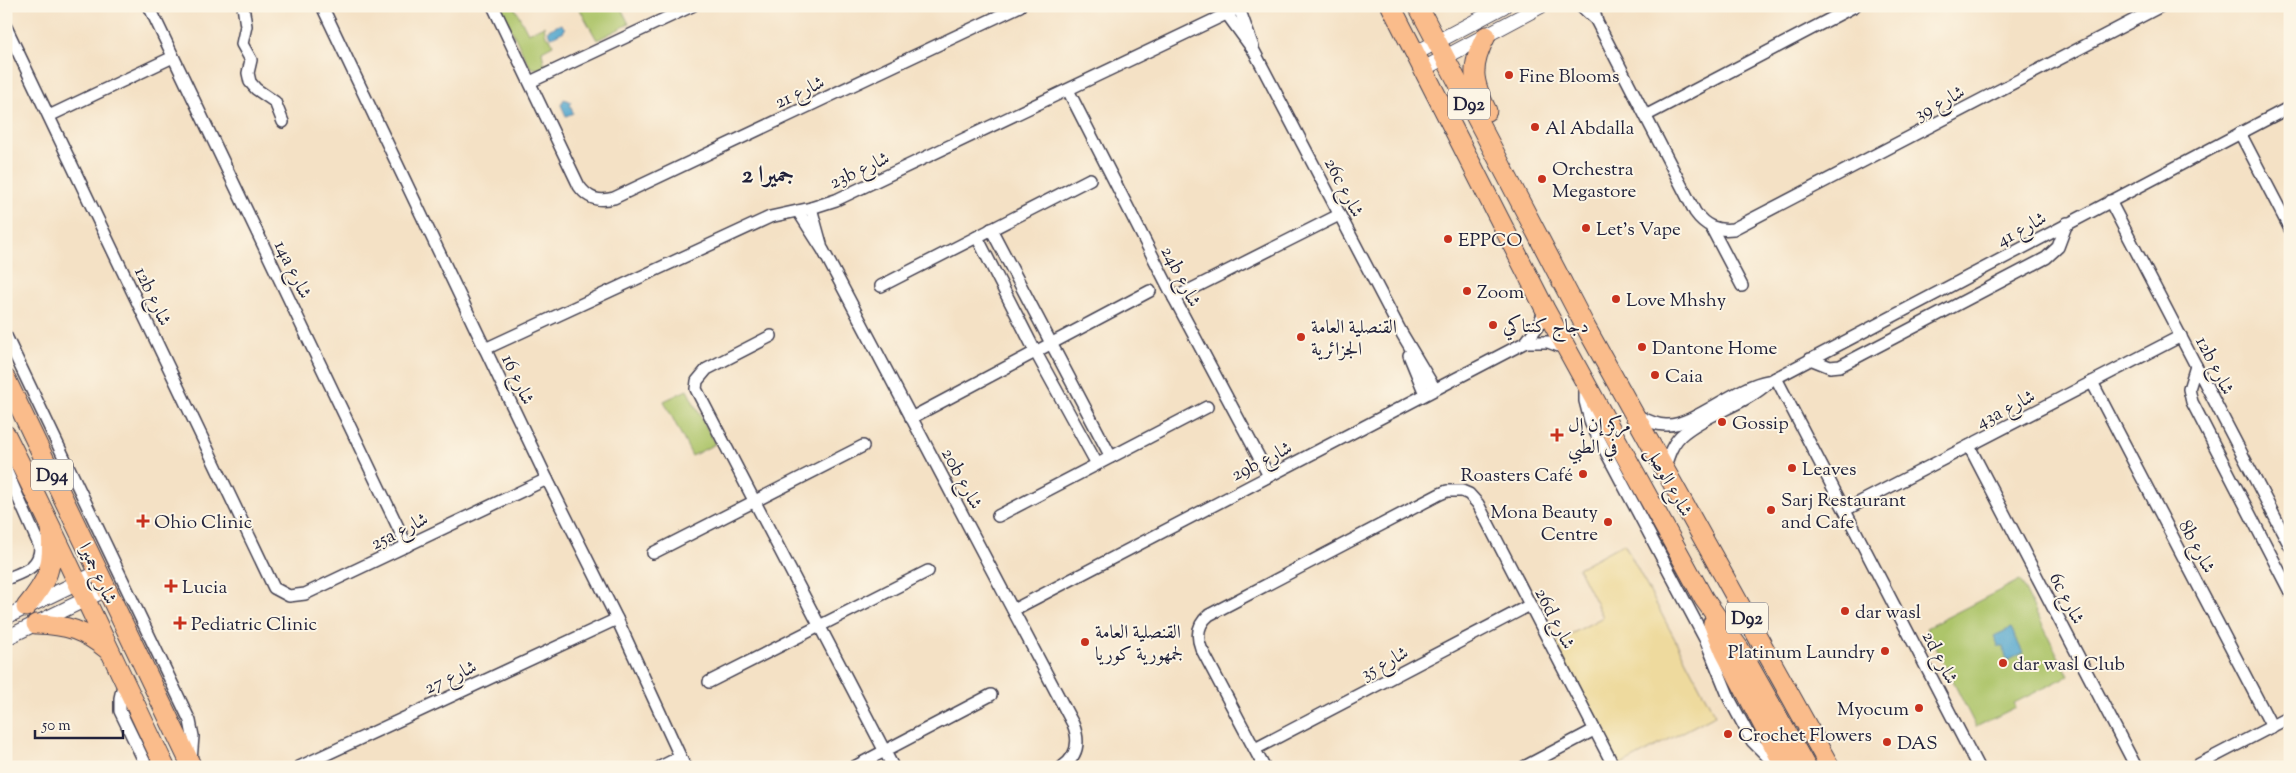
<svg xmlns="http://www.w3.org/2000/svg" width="2296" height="773" font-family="'Sorts Mill Goudy',Amiri,serif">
<rect width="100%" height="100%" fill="#fcf5e5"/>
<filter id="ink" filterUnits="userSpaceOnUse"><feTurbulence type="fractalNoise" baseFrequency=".02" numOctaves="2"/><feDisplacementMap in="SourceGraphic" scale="10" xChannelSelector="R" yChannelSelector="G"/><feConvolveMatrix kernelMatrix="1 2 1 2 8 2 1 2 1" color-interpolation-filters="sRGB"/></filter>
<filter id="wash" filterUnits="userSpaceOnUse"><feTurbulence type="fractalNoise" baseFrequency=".0096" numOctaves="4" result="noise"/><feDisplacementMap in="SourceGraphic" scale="20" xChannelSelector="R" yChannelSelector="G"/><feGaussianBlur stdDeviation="1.12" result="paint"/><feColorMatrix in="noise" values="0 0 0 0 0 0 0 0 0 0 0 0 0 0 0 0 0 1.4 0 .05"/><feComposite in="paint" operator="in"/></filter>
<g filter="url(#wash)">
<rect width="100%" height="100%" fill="#f4e1c5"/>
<g fill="#adc56a" stroke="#687452">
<path d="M499,6h15l14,27 16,-7 2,10 4,2 3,7 -11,6 2,13 19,-8 4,2v4c-13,4 -24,10 -37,5z"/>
<polygon points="578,6 620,6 629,24 597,40"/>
<polygon points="687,390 715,444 692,456 664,401"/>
<polygon points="2020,580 2068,676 2014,703 2016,707 1976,727 1926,628"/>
</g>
<polygon fill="#eeda9e" stroke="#887e6c" points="1624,543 1715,715 1619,766 1554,643 1603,617 1578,568"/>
<g fill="#51a6cd" stroke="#3a6484">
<polygon points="561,24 565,28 564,31 552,37 549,35 548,30"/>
<polygon points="564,99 572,102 570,105 573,113 566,116 561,105"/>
<polygon points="2011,628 2023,653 2007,661 2003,647 1999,647 1994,636"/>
</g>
</g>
<g filter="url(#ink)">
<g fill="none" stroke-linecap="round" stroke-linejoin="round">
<g stroke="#423f50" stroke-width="14">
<g id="minor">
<polyline points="149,6 407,546"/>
<polyline points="243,6 246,26 242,44 251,60 248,73 250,82 256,89 275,102 283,122"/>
<polyline points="322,6 547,479 617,619 685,767"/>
<path d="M493,6l86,180c9,13 20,16 35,12l406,-192"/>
<polyline points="1581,6 1596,20"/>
<path d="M1593,6l4,16 98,190c10,14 21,19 38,17l428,-223"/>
<polyline points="1239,8 1253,47"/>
<polyline points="1227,14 1254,51 1401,332 1435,389"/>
<polyline points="6,27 274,588 289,596 305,594 547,479"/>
<polyline points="530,82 692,6"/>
<polyline points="1068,90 1174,298 1269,476"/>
<polyline points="1647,115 1855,6"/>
<polyline points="49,116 173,57"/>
<polyline points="2240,133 2290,229"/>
<polyline points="2110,201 2290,546"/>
<polyline points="811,208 821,244"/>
<path d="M798,211l25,39 250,474c7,17 5,32 -11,43"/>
<polyline points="1711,227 1742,286"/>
<polyline points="991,229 1111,457"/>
<polyline points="977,237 1035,351 1097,464"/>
<polyline points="881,286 1090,179"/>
<polyline points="1174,298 1339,215"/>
<polyline points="6,336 190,721 193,736 191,761"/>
<polyline points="771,336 707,369 697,381 696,389 893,767"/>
<polyline points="1526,342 1548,342 1567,349"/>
<polyline points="485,349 770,217 811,208 836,200 1243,6"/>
<polyline points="1409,355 1425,394"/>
<polyline points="1810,359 1830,367 1840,366 2046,258 2058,247 2067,223"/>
<polyline points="2196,366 2189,389 2192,402 2290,592"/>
<polyline points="1776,378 1978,767"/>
<polyline points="2092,382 2272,727"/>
<polyline points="1585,386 1585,401 1591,424 1706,641 1730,700 1752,741 1767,756 1782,762"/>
<path d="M1634,414c10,5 21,11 32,11 26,2 70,-39 102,-44"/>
<polyline points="911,418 1150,291"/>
<polyline points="1969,446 2136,767"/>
<path d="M6,470l34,77c0,21 -17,25 -34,32"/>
<path d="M1664,470c4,-13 8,-28 20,-37 25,-21 62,-28 86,-52l520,-274"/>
<polyline points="1845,510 2181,336"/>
<polyline points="998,516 1207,407"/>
<polyline points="653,553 863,446"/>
<polyline points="1013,610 1526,342 1538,326 1545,309"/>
<polyline points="124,681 120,698 120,711 147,767"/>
<polyline points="709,682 928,571"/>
<polyline points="1255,749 1530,605"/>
<polyline points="299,767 617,619"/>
<polyline points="660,767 680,757"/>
<polyline points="854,767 991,695"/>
<path d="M1264,767l-63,-119c-5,-13 -3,-24 8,-33l231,-121 7,-3h15l7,3 9,10 136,263"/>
<polyline points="1524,767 1594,730"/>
<polyline points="2194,767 2290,717"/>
</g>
</g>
<g stroke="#423f50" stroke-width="16">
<g id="tertiary">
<polyline points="1416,53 1504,6"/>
<polyline points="1423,69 1541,6"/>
<polyline points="6,617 99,572"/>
<polyline points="6,638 107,589"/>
</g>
</g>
<g stroke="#423f50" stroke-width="21">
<g id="primary">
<polyline points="1391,6 1545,309 1704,599 1739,648 1806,767"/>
<polyline points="1418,6 1584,324 1830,767"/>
<path d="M1486,36c-16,31 -14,44 1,75"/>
<polyline points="6,379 192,767"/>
<path d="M6,435c55,110 106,221 159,332"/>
<path d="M26,607c22,-27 28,-40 25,-76"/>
<polyline points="1713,623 1725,652 1785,767"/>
<path d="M36,624c32,1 47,6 72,26"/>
</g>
</g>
<use href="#minor" stroke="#fff" stroke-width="11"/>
<use href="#tertiary" stroke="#fff" stroke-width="14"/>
<use href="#primary" stroke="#fabc8b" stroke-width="19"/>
</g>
</g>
<g fill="#c8321e" stroke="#fcf5e5" stroke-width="2">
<circle cx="1509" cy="75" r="5"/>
<circle cx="1535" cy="127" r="5"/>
<circle cx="1542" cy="179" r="5"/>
<circle cx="1586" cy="228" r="5"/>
<circle cx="1448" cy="239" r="5"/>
<circle cx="1467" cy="291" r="5"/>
<circle cx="1616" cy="299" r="5"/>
<circle cx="1493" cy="325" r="5"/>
<circle cx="1301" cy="337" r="5"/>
<circle cx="1642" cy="347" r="5"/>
<circle cx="1655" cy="375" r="5"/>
<circle cx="1722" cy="422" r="5"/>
<path d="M1554.5 427.5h5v5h5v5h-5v5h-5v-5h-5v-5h5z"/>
<circle cx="1792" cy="468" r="5"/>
<circle cx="1583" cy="474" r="5"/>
<circle cx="1771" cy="510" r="5"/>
<path d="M140.5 513.5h5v5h5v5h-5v5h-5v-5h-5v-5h5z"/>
<circle cx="1608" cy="522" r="5"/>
<path d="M168.5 578.5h5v5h5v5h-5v5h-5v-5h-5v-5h5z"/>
<circle cx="1845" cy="611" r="5"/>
<path d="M177.5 615.5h5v5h5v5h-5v5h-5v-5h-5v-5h5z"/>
<circle cx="1085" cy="642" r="5"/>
<circle cx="1885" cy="651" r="5"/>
<circle cx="2003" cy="663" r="5"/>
<circle cx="1919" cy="708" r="5"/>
<circle cx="1728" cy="734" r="5"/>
<circle cx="1887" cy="742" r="5"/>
</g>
<g text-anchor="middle" stroke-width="4" stroke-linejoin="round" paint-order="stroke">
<g fill="#fcf5e5" stroke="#63616e" stroke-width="1">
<rect x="1448" y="88.5" width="42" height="31" rx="4"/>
<rect x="31" y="459.5" width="42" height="31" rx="4"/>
<rect x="1726" y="602.5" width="42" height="31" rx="4"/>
</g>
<g font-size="18" font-weight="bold" fill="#22223b">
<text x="1469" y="110">D92</text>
<text x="52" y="481">D94</text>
<text x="1747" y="624">D92</text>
</g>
<g font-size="19" fill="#22223b" stroke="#fcf5e5" text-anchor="start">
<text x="1519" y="82">Fine Blooms</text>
<text x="1545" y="134">Al Abdalla</text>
<text x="1552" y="175">Orchestra<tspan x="1552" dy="22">Megastore</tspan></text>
<text x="1596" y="235">Let's Vape</text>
<text x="1458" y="246">EPPCO</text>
<text x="1477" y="298">Zoom</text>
<text x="1626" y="306">Love Mhshy</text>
<text x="1503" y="332">دجاج كنتاكي</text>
<text x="1311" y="333">القنصلية العامة<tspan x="1311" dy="22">الجزائرية</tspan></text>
<text x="1652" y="354">Dantone Home</text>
<text x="1665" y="382">Caia</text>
<text x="1732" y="429">Gossip</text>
<text x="1568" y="431">مركز إن إل<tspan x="1568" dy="22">في الطبي</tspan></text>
<text x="1802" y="475">Leaves</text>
<text x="1573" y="481" text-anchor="end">Roasters Café</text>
<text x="1781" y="506">Sarj Restaurant<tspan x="1781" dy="22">and Cafe</tspan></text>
<text x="1598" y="518" text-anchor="end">Mona Beauty<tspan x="1598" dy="22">Centre</tspan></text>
<text x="154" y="528">Ohio Clinic</text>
<text x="182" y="593">Lucia</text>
<text x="1855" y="618">dar wasl</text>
<text x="191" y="630">Pediatric Clinic</text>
<text x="1095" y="638">القنصلية العامة<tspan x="1095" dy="22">لجمهورية كوريا</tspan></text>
<text x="1875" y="658" text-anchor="end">Platinum Laundry</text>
<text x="2013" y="670">dar wasl Club</text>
<text x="1909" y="715" text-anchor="end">Myocum</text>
<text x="1738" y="741">Crochet Flowers</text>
<text x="1897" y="749">DAS</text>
</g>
<g font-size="19" fill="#22223b" stroke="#fcf5e5">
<text transform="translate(799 91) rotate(-25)" y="7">شارع 21</text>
<text transform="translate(1939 102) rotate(-28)" y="7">شارع 39</text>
<text transform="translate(859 169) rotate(-25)" y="7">23b شارع</text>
<text transform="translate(1345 187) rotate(63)" y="7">26c شارع</text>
<text transform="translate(2021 228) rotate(-28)" y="7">شارع 41</text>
<text transform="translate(294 269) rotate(64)" y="7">14a شارع</text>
<text transform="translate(1182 276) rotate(63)" y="7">24b شارع</text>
<text transform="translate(154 296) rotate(65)" y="7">12b شارع</text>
<text transform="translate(2216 365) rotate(63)" y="7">12b شارع</text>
<text transform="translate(519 379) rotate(65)" y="7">شارع 16</text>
<text transform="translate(2005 408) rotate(-27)" y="7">43a شارع</text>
<text transform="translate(1261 460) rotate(-27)" y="7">29b شارع</text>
<text transform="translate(963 478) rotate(62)" y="7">20b شارع</text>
<text transform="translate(1670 481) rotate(61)" y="7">شارع الوصل</text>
<text transform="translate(399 530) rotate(-26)" y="7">25a شارع</text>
<text transform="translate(2198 546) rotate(62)" y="7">8b شارع</text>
<text transform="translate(99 573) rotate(65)" y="7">شارع جميرا</text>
<text transform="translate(2068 598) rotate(63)" y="7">6c شارع</text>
<text transform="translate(1556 618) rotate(63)" y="7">26d شارع</text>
<text transform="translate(1941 657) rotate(63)" y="7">2d شارع</text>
<text transform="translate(1384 662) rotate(-28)" y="7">شارع 35</text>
<text transform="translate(450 676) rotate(-25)" y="7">شارع 27</text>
</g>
<g font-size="24" font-weight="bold" fill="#22223b" stroke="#fcf5e5">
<text x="768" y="182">جميرا 2</text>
</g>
</g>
<rect width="2296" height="773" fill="none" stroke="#fcf5e5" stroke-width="25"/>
<path d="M35 730v8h88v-8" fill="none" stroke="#22223b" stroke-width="2.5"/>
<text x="42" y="730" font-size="15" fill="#22223b" stroke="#fcf5e5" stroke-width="4" paint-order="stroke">50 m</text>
</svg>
